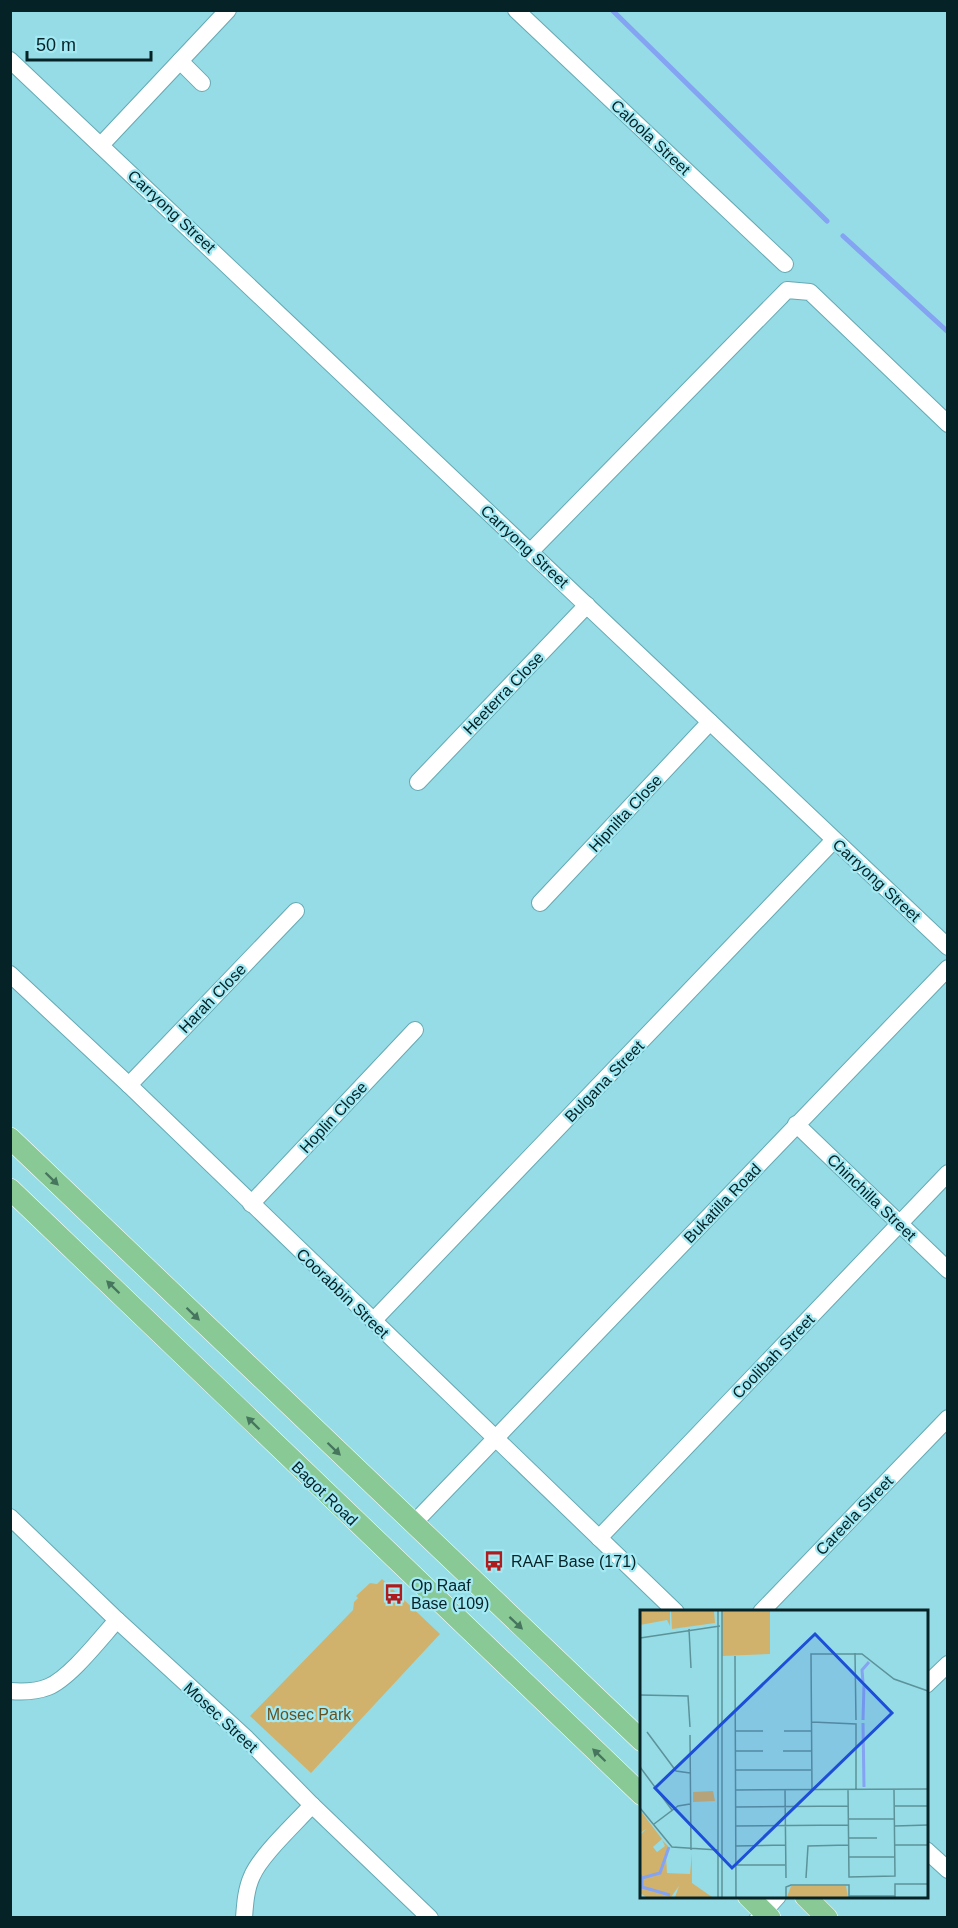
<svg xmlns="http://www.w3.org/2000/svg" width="958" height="1928" font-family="Arial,sans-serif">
<rect width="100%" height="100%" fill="#96dce6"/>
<polygon fill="#d1b26c" points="382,1579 440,1634 311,1773 250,1716 353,1610 354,1602 358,1598 356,1596 370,1583 377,1584"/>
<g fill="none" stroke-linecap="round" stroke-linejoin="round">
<g stroke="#84a3f2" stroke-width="5">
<polyline points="612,10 827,221"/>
<polyline points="843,236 948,332"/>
</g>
<g stroke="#65a9b3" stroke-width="18">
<g id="minor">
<polyline points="516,10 785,264"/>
<polyline points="10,60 948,947"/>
<polyline points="180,61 202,83"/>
<polyline points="101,145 228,10"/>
<polyline points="531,551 787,290 810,292 948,424"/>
<polyline points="418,782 587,605"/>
<polyline points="540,903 710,722"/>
<polyline points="10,974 129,1085 676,1612"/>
<polyline points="129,1085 296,911"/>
<polyline points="796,1124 948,1270"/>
<polyline points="251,1204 415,1030"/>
<polyline points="373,1321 834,840"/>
<polyline points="10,1517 117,1620 247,1739 312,1805 430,1918"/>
<polyline points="413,1524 948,968"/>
<polyline points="599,1538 948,1173"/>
<polyline points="761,1612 948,1418"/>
<polyline points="926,1685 948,1664"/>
<path d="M10,1691c12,1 28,0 38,-4 22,-9 52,-48 69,-67"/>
<polyline points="926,1850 948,1870"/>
<path d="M244,1918c1,-14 2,-29 8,-42 9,-21 43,-52 60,-71"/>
<polyline points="758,1918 778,1896"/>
</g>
</g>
<g stroke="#fff" stroke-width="22">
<g id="major">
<polyline points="10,1138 642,1741"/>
<polyline points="10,1189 642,1795"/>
<polyline points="748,1896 770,1918"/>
<polyline points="805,1896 827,1918"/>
</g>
</g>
<use href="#minor" stroke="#fff" stroke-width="16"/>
<use href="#major" stroke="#89c995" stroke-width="21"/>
</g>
<defs><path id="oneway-solid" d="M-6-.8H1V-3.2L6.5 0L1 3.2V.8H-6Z" transform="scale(1.5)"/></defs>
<g fill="#47765e">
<use href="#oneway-solid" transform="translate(52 1179) rotate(44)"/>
<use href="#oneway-solid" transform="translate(113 1287) rotate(-136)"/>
<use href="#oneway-solid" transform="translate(193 1314) rotate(44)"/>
<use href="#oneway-solid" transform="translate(253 1423) rotate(-136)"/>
<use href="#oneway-solid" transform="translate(334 1449) rotate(44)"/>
<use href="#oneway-solid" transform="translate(516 1623) rotate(43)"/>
<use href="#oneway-solid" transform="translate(599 1755) rotate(-136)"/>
</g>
<defs>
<g id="bus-bare" transform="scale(1.62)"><path d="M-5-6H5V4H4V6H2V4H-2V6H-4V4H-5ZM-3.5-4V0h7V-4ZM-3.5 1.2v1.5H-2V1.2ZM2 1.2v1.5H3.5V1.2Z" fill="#ae1c1e" stroke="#a3e9f3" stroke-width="2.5" paint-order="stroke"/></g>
</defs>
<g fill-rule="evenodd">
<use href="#bus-bare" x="494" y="1561"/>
<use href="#bus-bare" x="394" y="1594"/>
</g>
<g text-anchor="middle" stroke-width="4.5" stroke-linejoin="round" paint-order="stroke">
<g font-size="16" fill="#052226" stroke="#a3e9f3">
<text transform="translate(651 137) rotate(43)" y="6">Caloola Street</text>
<text transform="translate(172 211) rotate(43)" y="6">Carryong Street</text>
<text transform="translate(525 546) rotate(43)" y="6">Carryong Street</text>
<text transform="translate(503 693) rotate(-46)" y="6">Heeterra Close</text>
<text transform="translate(625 813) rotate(-47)" y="6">Hipnilta Close</text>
<text transform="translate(877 880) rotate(43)" y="6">Carryong Street</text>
<text transform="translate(212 998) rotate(-46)" y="6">Harah Close</text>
<text transform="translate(604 1081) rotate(-46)" y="6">Bulgana Street</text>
<text transform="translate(333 1117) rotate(-47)" y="6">Hoplin Close</text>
<text transform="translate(872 1197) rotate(44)" y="6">Chinchilla Street</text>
<text transform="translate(722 1203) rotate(-46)" y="6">Bukatilla Road</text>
<text transform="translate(343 1293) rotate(44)" y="6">Coorabbin Street</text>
<text transform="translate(773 1356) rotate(-46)" y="6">Coolibah Street</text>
<text transform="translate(325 1493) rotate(44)" y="6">Bagot Road</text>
<text transform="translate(854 1515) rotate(-46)" y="6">Careela Street</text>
<text transform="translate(221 1717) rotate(43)" y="6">Mosec Street</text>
</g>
<g font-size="16" fill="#052226" stroke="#a3e9f3" text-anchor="start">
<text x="511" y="1567">RAAF Base (171)</text>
<text x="411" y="1591">Op Raaf<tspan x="411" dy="18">Base (109)</tspan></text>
</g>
<g font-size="16" fill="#665221" stroke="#a3e9f3">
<text x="309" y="1720">Mosec Park</text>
</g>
</g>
<g transform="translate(640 1610)">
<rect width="288" height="288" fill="#96dce6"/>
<path d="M0,1h30v15l-3,-6 -27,5zM31,1h43l1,12 -43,6zM82,1h48v43l-48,2zM73,181l2,10 -22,1v-10zM0,200l22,29 -9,8 4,5 8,-6 -3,-6 6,6 -8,26 6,-16 1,17 23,1 2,-21v30l20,14h-37l4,-11 -8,11h-25l-6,-4v-58l6,-6 -6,4zM151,276h55l2,11h-61z" fill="#d1b26c"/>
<path fill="none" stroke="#84a3f2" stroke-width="3" d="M223,72l-1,-12 7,-8M223,110l1,-36M223,113l1,64M0,265l2,3 18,-5 9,-26M2,268v9l28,8"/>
<path fill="none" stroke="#5c9299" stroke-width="1.5" d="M78,1v286M82,1v286M49,19l2,39M0,28l80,-12M215,43l1,67M95,46l1,241M0,85l48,1 2,31M172,112l44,2v66M95,121h28M144,121h28M7,122l29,39 14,2M50,125l1,115M95,141h28M143,141h28M0,157l32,43M95,160h76M95,180l193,-1M145,180l1,88M172,180l-1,-136h51l32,25 34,12M208,180l1,87 46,-1 -1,-86M255,196h33M96,197l112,-1M0,198l32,39 46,3M208,209h46M14,214l24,-18 12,-2M96,216l112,-1M255,216l33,-1M208,228h29M254,235h34M96,236l49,-1M209,247h46M96,255h49M166,268l2,-32 40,-1M209,286h46M146,287v-10l5,-2h58v12M255,287v-13h33"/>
<path fill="#1d4ed8" fill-opacity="0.15" stroke="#1d4ed8" stroke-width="3" d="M175,24l77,79 -160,155 -77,-80z"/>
<rect width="288" height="288" fill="none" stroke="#052226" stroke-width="3"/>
</g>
<rect width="958" height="1928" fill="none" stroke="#052226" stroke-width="24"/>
<path d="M27 51v9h124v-9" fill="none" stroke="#052226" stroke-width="3"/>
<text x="36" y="51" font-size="18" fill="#052226" stroke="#a3e9f3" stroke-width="4.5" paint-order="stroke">50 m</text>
</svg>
